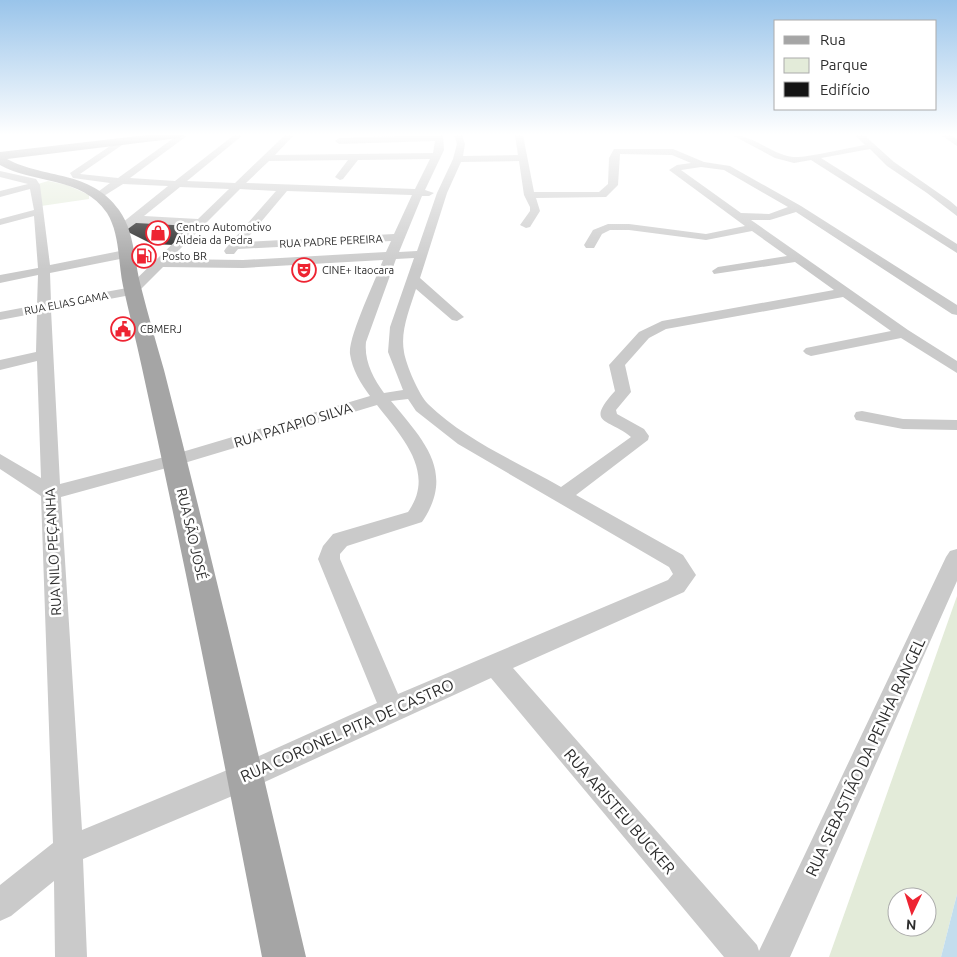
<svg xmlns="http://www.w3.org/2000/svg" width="957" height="957" font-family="Ubuntu,sans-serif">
<rect width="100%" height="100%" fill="#fff"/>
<g fill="#e3ebd9" fill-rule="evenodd">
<polygon points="48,181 67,185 89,195 89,199 41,206 38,184"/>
<path d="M957,596v298l-16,63h-112zM897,897h30v30h-30z"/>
</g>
<polygon fill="#c3dded" points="957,894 957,957 941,957"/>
<polygon fill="#141414" points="135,222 195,225 174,245 152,244 128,232 127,228"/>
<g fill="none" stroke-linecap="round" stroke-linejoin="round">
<g fill="#cacaca" fill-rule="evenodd">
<path d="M178,135h10l-58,43 45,3 59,-46h9l-56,46 48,2 50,-48h9l-19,20 158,-2 2,-12 -96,3 -4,-3 4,-3 104,-3 1,15 -19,40 9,3 -5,3h-7l-23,56 18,-1 20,-58 16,-34 4,-15 -3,-9h8l3,9 -2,12 55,-1 -3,-20h8l11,57h65l9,-8 1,-26 5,-9h59l31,13 26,4 71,40 156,99v10l-5,-1 -156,-102 -26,8h-19l157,110 49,31v12l-56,-35 -90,18 -5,-2 -3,-3 3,-3 85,-17 -48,-34 -177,32 -17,9 -24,27 6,27 -15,18 1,4 27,15 5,7 -1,4 -72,55 107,60 13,20 -12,17 -171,76 244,277 2,6 187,-394 4,-6 7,-2v32l-167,376h-66l-233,-279 -235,108 -173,73 4,98h-32l-1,-76 -43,35 -11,5v-36l53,-42 -12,-347 -41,-27v-15l41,24 -4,-117 -37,9v-10l36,-8 1,-39 -37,7v-8l37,-7 1,-30 -38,8v-8l38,-7 -4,-52 -34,9v-6l34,-9 -4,-21 -30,8v-6l28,-7 -28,-7v-6l36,8 4,6 10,80 75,-15 6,4 -6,4 -75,15 1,29 76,-14 64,-62 -55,-3 -11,8h-8v-4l51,-41 -45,-2 -24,15 -4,-1v-4l15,-11 -37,-5 -3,-5 52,-35 4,3 -1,2 -45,31 38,4zM620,154l52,1 19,8 -14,2 -8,5 76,56 -39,8 -77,-10h-21l-15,6 -9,15 2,3h8l8,-14 8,-4h19l77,10 46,-9 35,25 -69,11 -6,4 2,3 81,-12 39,28 -172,31 -23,11 -30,33 6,26c-31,34 -6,27 16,46l-70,50c-44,-25 -96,-47 -133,-83 -9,-9 -22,-39 -24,-52 -4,-21 6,-44 12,-63l36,31 5,1 7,-4 -44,-39 27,-85 14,-31 58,-1 5,34 6,12v4l-10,14 6,3 4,-1 10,-16 -4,-13 70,-1 12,-12zM430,159l-15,30 -169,-6 23,-22 79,-1 -13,17 5,3 3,-1 15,-19zM701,167l23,3 64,37 -19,7 -28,-1 -60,-43zM180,187l49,2 -31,30 -54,-3zM240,189l36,2 -50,57 -2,3 2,3h8l4,-5 153,-8 -5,11 -143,8 -73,-1zM287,191l125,4 -18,39 -150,8zM414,258l-24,69 -2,25 15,38 -19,3c-11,-15 -20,-32 -18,-51l30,-83zM383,260c-7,19 -35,77 -33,94 2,15 11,30 20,42l-198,59 -112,29 -9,-174 85,-16 27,-27 80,1zM408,399l8,12 42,33 211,123 4,7 -5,6 -270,114 -58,-135v-5l7,-8 75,-24c34,-50 1,-82 -31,-121zM377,405c23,30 60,67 31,107l-75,22 -10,12 -5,13 59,144 -140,63 -155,64 -21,-333 120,-33z"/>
<path d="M732,135c22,0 38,19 61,22 14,1 55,-9 72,-12l-10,-10h9l30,27 56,39 7,6v9l-30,-23 -40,-27 -17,-17 -49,9 136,86v9l-146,-93 -17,3 -19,-5z"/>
<polygon points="941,135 951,135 957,139 957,146"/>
<polygon points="862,411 903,419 957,420 957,430 903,429 856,420 854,416 856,412"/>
</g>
<path fill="#a5a5a5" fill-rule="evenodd" d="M147,135h38l-6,3 -172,21c37,20 84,11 112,51 16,22 15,52 22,77 7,28 15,55 23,83 50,195 96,391 142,587h-44c-38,-197 -77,-393 -120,-589 -6,-28 -13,-55 -19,-82 -5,-24 -3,-52 -16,-73 -25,-37 -74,-29 -107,-48v-13z"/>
</g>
<linearGradient id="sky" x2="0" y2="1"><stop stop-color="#99c4ea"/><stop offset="0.5" stop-color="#fff"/><stop offset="1" stop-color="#fff" stop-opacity="0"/></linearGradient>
<rect width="957" height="269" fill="url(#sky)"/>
<defs>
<g id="shop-ring" transform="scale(1.25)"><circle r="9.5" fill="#fff" stroke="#ee2432" stroke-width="1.5"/><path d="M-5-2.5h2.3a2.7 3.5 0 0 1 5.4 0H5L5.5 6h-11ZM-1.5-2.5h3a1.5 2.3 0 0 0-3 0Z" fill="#ee2432"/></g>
<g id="fuel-ring" transform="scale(1.25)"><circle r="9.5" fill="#fff" stroke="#ee2432" stroke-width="1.5"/><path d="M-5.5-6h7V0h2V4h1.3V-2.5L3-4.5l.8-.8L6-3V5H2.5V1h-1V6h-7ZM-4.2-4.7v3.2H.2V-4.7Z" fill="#ee2432"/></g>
<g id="theatre-ring" transform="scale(1.25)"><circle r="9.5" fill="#fff" stroke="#ee2432" stroke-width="1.5"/><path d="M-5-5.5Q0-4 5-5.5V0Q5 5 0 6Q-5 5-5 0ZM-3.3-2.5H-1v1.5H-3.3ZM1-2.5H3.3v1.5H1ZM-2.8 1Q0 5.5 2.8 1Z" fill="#ee2432"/></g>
<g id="civic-ring" transform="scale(1.25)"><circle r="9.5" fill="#fff" stroke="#ee2432" stroke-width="1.5"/><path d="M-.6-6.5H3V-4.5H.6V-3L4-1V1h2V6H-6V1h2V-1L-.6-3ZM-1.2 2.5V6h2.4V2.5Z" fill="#ee2432"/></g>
</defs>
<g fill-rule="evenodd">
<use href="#shop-ring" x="158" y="233"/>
<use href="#fuel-ring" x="144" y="256"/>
<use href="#theatre-ring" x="304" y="270"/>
<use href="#civic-ring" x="123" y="329"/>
</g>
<g text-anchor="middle" stroke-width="5" stroke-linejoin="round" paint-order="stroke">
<g font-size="11" fill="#2d2d2d" stroke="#fff" text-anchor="start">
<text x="176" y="231">Centro Automotivo<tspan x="176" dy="13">Aldeia da Pedra</tspan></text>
<text x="162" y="260">Posto BR</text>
<text x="322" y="274">CINE+ Itaocara</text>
<text x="140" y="333">CBMERJ</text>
</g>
<g font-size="11" fill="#2d2d2d" stroke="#fff">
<text transform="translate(331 241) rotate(-3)" y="4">RUA PADRE PEREIRA</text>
<text transform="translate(66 303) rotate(-11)" y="4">RUA ELIAS GAMA</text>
</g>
<g font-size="14" fill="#2d2d2d" stroke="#fff">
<text transform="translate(293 425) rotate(-17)" y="5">RUA PATAPIO SILVA</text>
<text transform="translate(192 534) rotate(77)" y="5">RUA SÃO JOSÉ</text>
<text transform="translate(53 552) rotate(-93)" y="5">RUA NILO PEÇANHA</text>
</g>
<g font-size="16" fill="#2d2d2d" stroke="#fff">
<text transform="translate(347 730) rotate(-24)" y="6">RUA CORONEL PITA DE CASTRO</text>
<text transform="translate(865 757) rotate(-65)" y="6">RUA SEBASTIÃO DA PENHA RANGEL</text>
<text transform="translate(620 811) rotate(49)" y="6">RUA ARISTEU BUCKER</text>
</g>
</g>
<rect x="774" y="20" width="162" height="90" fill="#ffffff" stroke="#ababab"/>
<rect x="784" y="36" width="25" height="8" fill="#a5a5a5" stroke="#ababab"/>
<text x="820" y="45" font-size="15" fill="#2d2d2d">Rua</text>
<rect x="784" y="58" width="25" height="15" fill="#e3ebd9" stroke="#ababab"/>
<text x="820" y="70" font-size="15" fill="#2d2d2d">Parque</text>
<rect x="784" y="82" width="25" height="15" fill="#141414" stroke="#ababab"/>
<text x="820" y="95" font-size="15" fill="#2d2d2d">Edifício</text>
<g transform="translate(912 912) rotate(184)"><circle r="24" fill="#ffffff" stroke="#ababab"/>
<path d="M0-4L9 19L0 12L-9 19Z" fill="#ee2432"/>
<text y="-8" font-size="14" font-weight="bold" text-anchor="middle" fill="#2d2d2d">N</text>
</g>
</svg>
